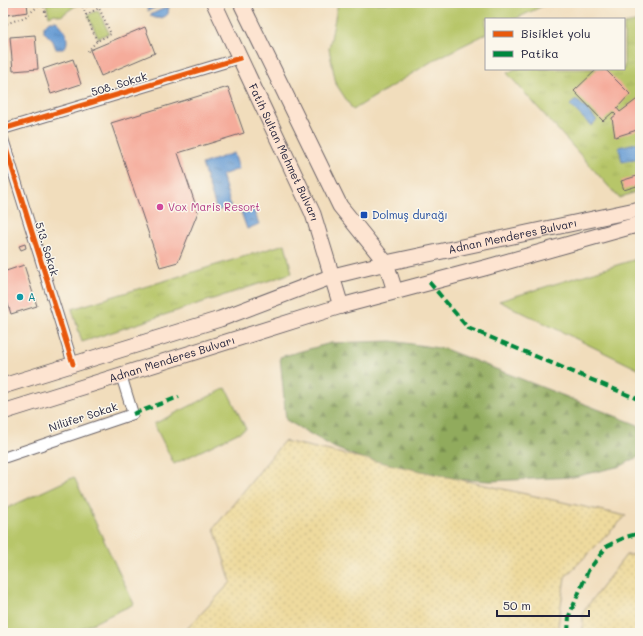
<svg xmlns="http://www.w3.org/2000/svg" width="643" height="636" font-family="Mali,sans-serif">
<defs>
<pattern id="forest-firs" width="22" height="20" patternUnits="userSpaceOnUse"><rect width="22" height="20" fill="#91ab5d"/><path d="M5 1l3.5 6h-7zM16 11l3.5 6h-7z" fill="#768b4e"/></pattern>
<pattern id="sand-dots" width="8" height="8" patternUnits="userSpaceOnUse"><rect width="8" height="8" fill="#eeda9e"/><path d="M2 2h.1M6 6h.1" fill="none" stroke="#ccbb89" stroke-width="1.8" stroke-linecap="round"/></pattern>
<pattern id="park-tufts" width="24" height="20" patternUnits="userSpaceOnUse"><rect width="24" height="20" fill="#b7c669"/><path d="M3 7l-1-3M5 7V3M7 7l1-3M15 17l-1-3M17 17v-4M19 17l1-3" fill="none" stroke="#9daa5c"/></pattern>
<pattern id="water-ripples" width="26" height="14" patternUnits="userSpaceOnUse"><rect width="26" height="14" fill="#689cd4"/><path d="M2 4q2-2 4 0t4 0M15 11q2-2 4 0t4 0" fill="none" stroke="#557fad"/></pattern>
</defs>
<rect width="100%" height="100%" fill="#fbf7ec"/>
<filter id="ink" filterUnits="userSpaceOnUse"><feTurbulence type="fractalNoise" baseFrequency=".025" numOctaves="2"/><feDisplacementMap in="SourceGraphic" scale="8" xChannelSelector="R" yChannelSelector="G"/><feConvolveMatrix kernelMatrix="1 2 1 2 8 2 1 2 1" color-interpolation-filters="sRGB"/></filter>
<filter id="wash" filterUnits="userSpaceOnUse"><feTurbulence type="fractalNoise" baseFrequency=".012" numOctaves="4" result="noise"/><feDisplacementMap in="SourceGraphic" scale="16" xChannelSelector="R" yChannelSelector="G"/><feGaussianBlur stdDeviation="0.9" result="paint"/><feColorMatrix in="noise" values="0 0 0 0 0 0 0 0 0 0 0 0 0 0 0 0 0 1.4 0 .05"/><feComposite in="paint" operator="in"/></filter>
<g filter="url(#wash)">
<rect width="100%" height="100%" fill="#f1ddbc"/>
<g fill="#b7c669" stroke="#6c7452">
<polygon points="46,3 77,3 78,4 61,16 55,14 49,16"/>
<polygon points="338,3 549,3 515,19 486,19 486,34 434,60 353,110 336,84 329,49"/>
<polygon points="98,10 109,33 98,38 88,15"/>
<polygon points="640,258 640,370 499,301"/>
<polygon points="226,388 246,429 174,464 154,424"/>
<polygon points="74,477 134,604 72,633 3,633 3,510"/>
</g>
<polygon fill="url(#forest-firs)" stroke="#5a664c" points="392,341 445,349 638,425 640,431 640,456 621,466 573,477 490,481 411,477 335,448 286,420 280,357 331,343"/>
<g fill="url(#sand-dots)" stroke="#887e6c">
<polygon points="284,441 626,516 565,577 557,633 183,633 231,582 214,528"/>
<polygon points="626,555 640,555 640,633 583,633 583,612"/>
</g>
<g fill="url(#park-tufts)" stroke="#6c7452">
<polygon points="640,21 640,190 619,198 507,73 515,69 624,69 624,24"/>
<polygon points="285,244 292,273 82,342 72,309"/>
</g>
<g fill="url(#water-ripples)" stroke="#455f88">
<polygon points="145,3 166,3 148,11"/>
<path d="M169,6l-1,8c-5,5 -12,6 -18,1z"/>
<path d="M49,21h7c8,5 16,22 7,28h-7l-3,-8 -9,-9v-6z"/>
<polygon points="576,99 597,120 591,126 570,105"/>
<polygon points="640,142 640,158 622,162 619,147"/>
<polygon points="234,153 239,169 222,175 231,206 217,211 202,164"/>
<polygon points="253,208 259,224 247,229 241,212"/>
</g>
<g id="blocks">
<g fill="#f5ac9b">
<polygon points="5,3 27,3 28,12 7,15"/>
<polygon points="84,3 96,3 86,7"/>
<polygon points="145,27 155,53 101,76 90,50"/>
<polygon points="35,35 38,69 13,71 10,37"/>
<polygon points="73,59 81,84 51,94 43,69"/>
<polygon points="597,69 605,69 630,94 617,108 620,112 640,97 640,129 615,137 612,118 616,115 613,112 603,121 574,91"/>
<polygon points="228,87 244,133 178,153 198,212 178,262 160,267 111,123"/>
<polygon points="640,175 640,185 624,190 621,181"/>
<polygon points="25,244 26,248 21,250 19,246"/>
<polygon points="24,265 37,306 11,314 3,288 3,272"/>
</g>
</g>
</g>
<g filter="url(#ink)">
<use href="#blocks" fill-opacity="0" stroke="#6a6368" stroke-width="1"/>
<g fill="none" stroke-linecap="round" stroke-linejoin="round">
<g stroke="#6a6368" stroke-width="12">
<g id="minor">
<polyline points="3,129 240,58"/>
<polyline points="3,139 73,364"/>
<polyline points="3,458 133,414 121,375"/>
</g>
</g>
<g stroke="#6a6368" stroke-width="17">
<g id="secondary">
<path id="s1" d="M214,3l99,211 28,92"/>
<polyline points="241,3 340,206 386,263 395,291"/>
<path id="s2" d="M3,386l217,-67 113,-43 53,-13 254,-54"/>
<path id="s3" d="M3,412l338,-106 147,-39 152,-43"/>
</g>
</g>
<g stroke="#6a6368" stroke-width="2" stroke-dasharray="1 3" stroke-linecap="butt">
<polyline points="43,3 46,16"/>
<polyline points="81,3 97,41"/>
<polyline points="86,15 99,8 111,34 97,41 87,52"/>
<polyline points="3,25 25,17 42,3"/>
</g>
<use href="#minor" stroke="#fff" stroke-width="10"/>
<use href="#secondary" stroke="#fde4d1" stroke-width="15"/>
<g stroke="#00873e" stroke-width="4" stroke-dasharray="8 4" stroke-linecap="butt">
<polyline points="429,282 468,328 640,400"/>
<polyline points="133,414 179,397"/>
<polyline points="568,633 569,616 588,571 607,546 626,537 640,533"/>
</g>
<g stroke="#fbf7ec" stroke-width="8">
<g id="cycleway">
<polyline points="3,129 240,58"/>
<polyline points="3,139 73,364"/>
</g>
</g>
<use href="#cycleway" stroke="#e8590c" stroke-width="5"/>
</g>
</g>
<circle fill="#d1479c" stroke="#fbf7ec" stroke-width="1.5" cx="160" cy="207" r="4"/>
<rect fill="#1a4fb4" stroke="#fbf7ec" stroke-width="1.5" x="360" y="211" width="8" height="8" rx="2"/>
<circle fill="#0f9aa8" stroke="#fbf7ec" stroke-width="1.5" cx="20" cy="297" r="4"/>
<g text-anchor="middle" stroke-width="3" stroke-linejoin="round" paint-order="stroke">
<g font-size="11" fill="#22223b" stroke="#fbf7ec">
<text transform="translate(119 84) rotate(-17)" y="4">508. Sokak</text>
<text dy="4" stroke="none"><textPath href="#s1" startOffset="165">Fatih Sultan Mehmet Bulvarı</textPath></text>
<text dy="4" stroke="none"><textPath href="#s2" startOffset="532">Adnan Menderes Bulvarı</textPath></text>
<text transform="translate(47 249) rotate(73)" y="4">513. Sokak</text>
<text dy="4" stroke="none"><textPath href="#s3" startOffset="177">Adnan Menderes Bulvarı</textPath></text>
<text transform="translate(83 417) rotate(-18)" y="4">Nilüfer Sokak</text>
</g>
<g font-size="11" fill="#b23c85" stroke="#fbf7ec" text-anchor="start">
<text x="168" y="211">Vox Maris Resort</text>
</g>
<g font-size="11" fill="#164399" stroke="#fbf7ec" text-anchor="start">
<text x="372" y="219">Dolmuş durağı</text>
</g>
<g font-size="11" fill="#0d838f" stroke="#fbf7ec" text-anchor="start">
<text x="28" y="301">A</text>
</g>
</g>
<rect width="643" height="636" fill="none" stroke="#fbf7ec" stroke-width="16"/>
<rect x="485" y="18" width="140" height="52" fill="#fbf7ec" stroke="#a4a2a5"/>
<rect x="493" y="31" width="20" height="6" fill="#e8590c" stroke="#a4a2a5"/>
<text x="521" y="38" font-size="12" fill="#22223b">Bisiklet yolu</text>
<rect x="493" y="51" width="20" height="6" fill="#00873e" stroke="#a4a2a5"/>
<text x="521" y="58" font-size="12" fill="#22223b">Patika</text>
<path d="M497 610v6h92v-6" fill="none" stroke="#22223b" stroke-width="2"/>
<text x="503" y="610" font-size="12" fill="#22223b" stroke="#fbf7ec" stroke-width="3" paint-order="stroke">50 m</text>
</svg>
